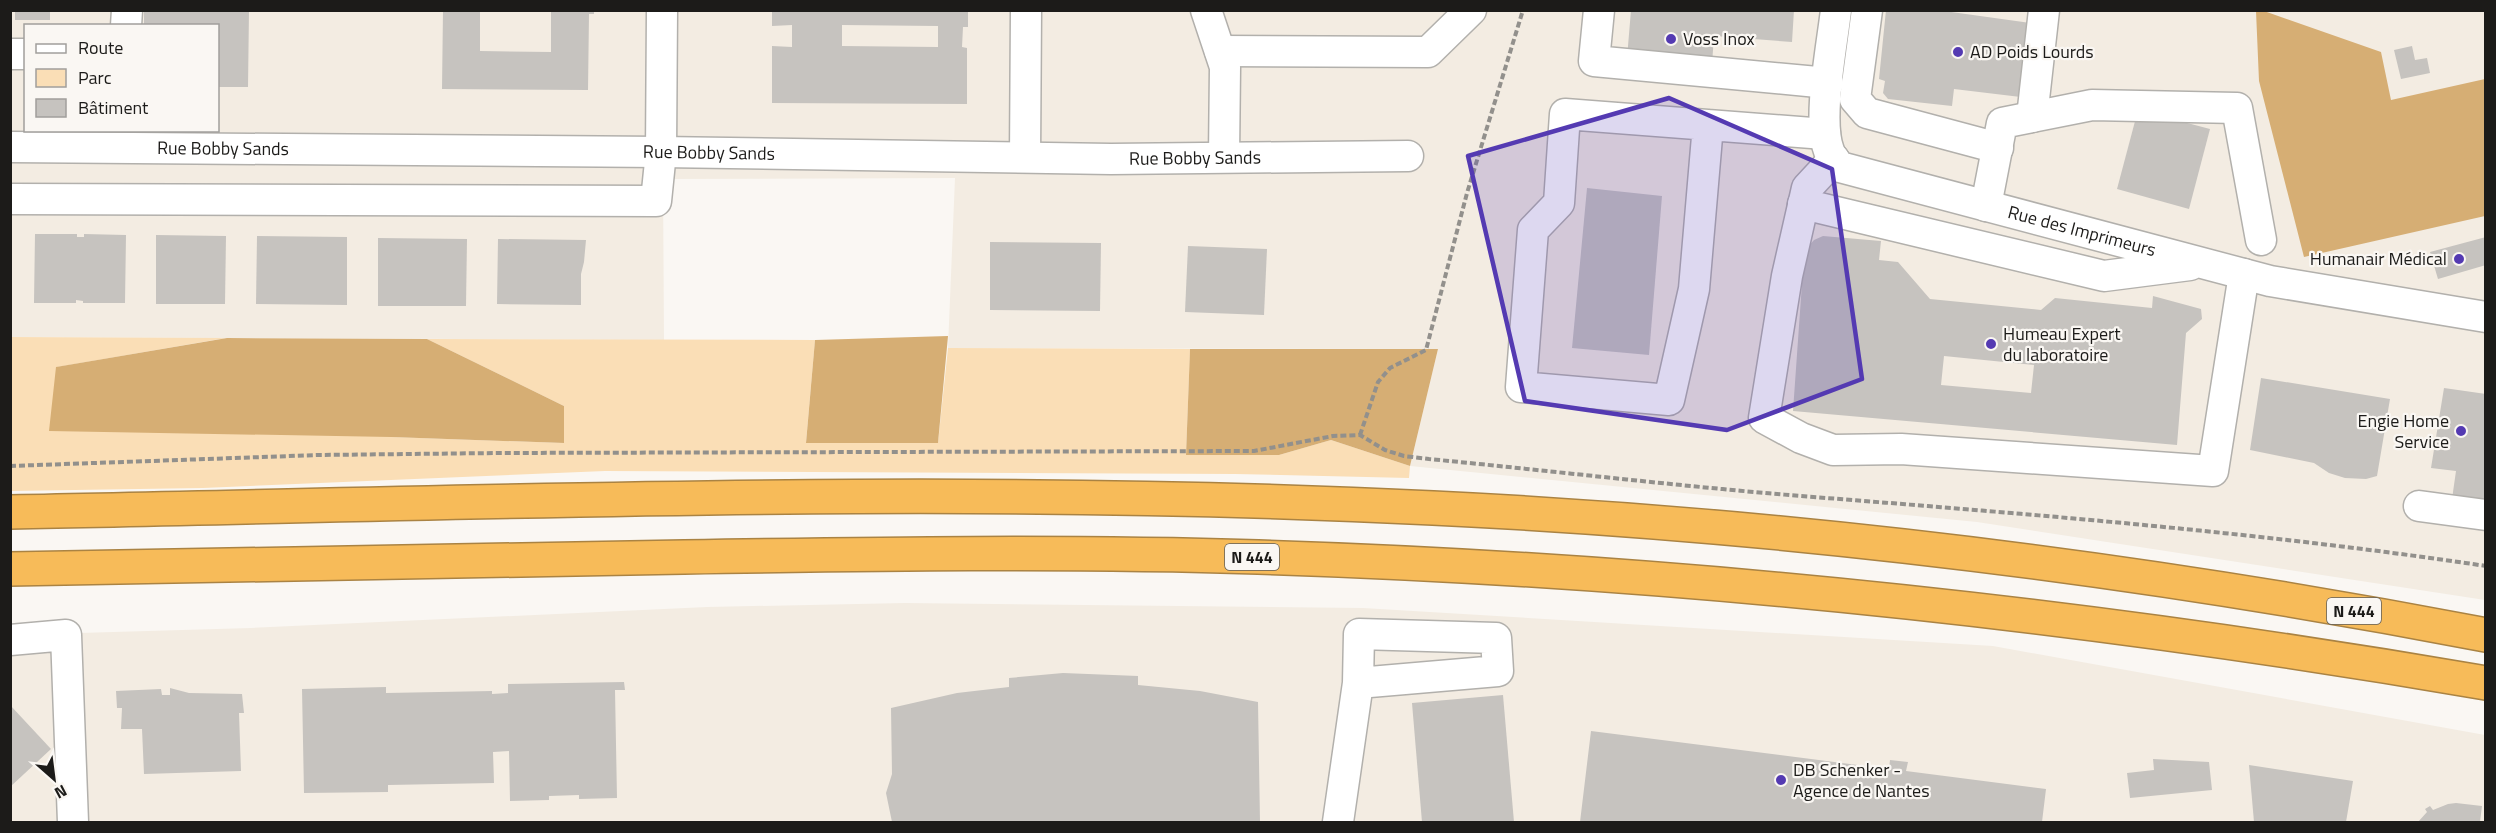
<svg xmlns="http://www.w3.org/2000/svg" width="2496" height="833" font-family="'Titillium Web',sans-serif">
<rect width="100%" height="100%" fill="#faf7f3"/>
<g fill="#f3ece2" fill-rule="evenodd">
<path d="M11,11h2474v589l-508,-78 -567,-56 28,-117 -490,-1 7,-170 -292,1 1,161 -653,-3zM26,26h192v104h-192z"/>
<polygon points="905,603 1363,608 1993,646 2485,735 2485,822 11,822 10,635 251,628 707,607"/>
</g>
<polygon fill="#fadeb6" points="10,337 226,338 57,367 391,437 564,443 564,406 427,339 815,340 806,442 938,443 948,348 1190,349 1186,455 1279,455 1331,440 1410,466 1409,478 1235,474 605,471 203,488 11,491"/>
<g fill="#d6ae74">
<polygon points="2256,11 2264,11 2381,52 2391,100 2485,79 2485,216 2304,257 2259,81"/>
<polygon points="948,336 938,443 806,443 815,340"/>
<polygon points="227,338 427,339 564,406 564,443 391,437 49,431 56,367"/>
<polygon points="1190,349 1438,349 1410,466 1331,440 1279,455 1186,455"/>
</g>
<g fill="#c6c3bf" fill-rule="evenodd">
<rect x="15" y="10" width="35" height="10"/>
<polygon points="144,10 249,10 248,87 218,87 218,26 144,26"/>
<polygon points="443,10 480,10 480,51 551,52 551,10 594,10 594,14 589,14 588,90 442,89"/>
<path d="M772,10h196v17h-5l-1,20 5,1v56l-195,-1v-57l20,1v-22l-20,1zM842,25l96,1v21l-96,-1z"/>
<polygon points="1631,10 1794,10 1792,42 1714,36 1712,64 1627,58"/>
<polygon points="1886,10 1937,10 2038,24 2029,98 1954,89 1952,106 1888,99 1883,93 1885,81 1879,79"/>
<polygon points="2412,46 2415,60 2427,58 2430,73 2401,79 2394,50"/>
<polygon points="2138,110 2210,129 2189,209 2117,189"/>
<polygon points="1587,188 1662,196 1649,355 1572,348"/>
<polygon points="35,234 77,234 77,237 84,237 84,234 126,235 125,303 83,303 83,301 76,300 76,303 34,303"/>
<polygon points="156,235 226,236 225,304 156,304"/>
<polygon points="257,236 347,237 347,305 256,304"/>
<path d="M1823,236l58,5 -2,19 19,2 32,37 111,11 14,-12 97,10 1,-12 48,13 1,10 -16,14 -9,112 -384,-34 10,-142 4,-21 7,-8zM1944,356l90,9 -3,28 -90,-8z"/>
<polygon points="2486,237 2486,265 2438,279 2430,252"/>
<polygon points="378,238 467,239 466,306 378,306"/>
<polygon points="498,239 586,240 584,262 581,274 581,305 497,304"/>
<polygon points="990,242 1101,243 1100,311 990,310"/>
<polygon points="1188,246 1267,249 1264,315 1185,312"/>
<polygon points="2261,378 2390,399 2377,476 2366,479 2345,478 2329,473 2314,463 2250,450"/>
<polygon points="2444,388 2486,394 2486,510 2452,499 2456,471 2431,468"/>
<polygon points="1063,673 1138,676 1138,685 1200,691 1258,702 1260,822 892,822 886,793 892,774 891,708 957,693 1009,687 1009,678"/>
<polygon points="624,682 625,690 615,690 617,798 579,799 579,795 549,796 549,800 510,801 509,751 493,752 494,783 388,785 388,792 304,793 302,689 386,687 386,693 492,691 492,694 508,693 508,684"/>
<polygon points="170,688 189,693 242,694 244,713 239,713 241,771 144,774 142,729 121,729 122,708 117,708 116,691 161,689 162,695 170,695"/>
<polygon points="1503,695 1514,822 1422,822 1412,703"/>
<polygon points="10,705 51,749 10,787"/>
<polygon points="1591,731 1889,769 1890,760 1908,762 1906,771 2046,789 2042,822 1580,822"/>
<polygon points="2153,759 2209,762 2212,790 2130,798 2127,773 2154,770"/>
<polygon points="2249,765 2353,781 2346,822 2254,822"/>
<polygon points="2456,803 2482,806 2480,822 2418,822 2427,812 2425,809 2430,806 2433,810 2448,804"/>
</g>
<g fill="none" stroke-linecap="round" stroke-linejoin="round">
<g stroke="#b2b0ac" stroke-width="33">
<g id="minor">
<polyline points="1206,10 1225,67 1224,157"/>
<polyline points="1599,10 1594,61 1828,83"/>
<path id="s1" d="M1836,10c-4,36 -19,110 -7,141 2,6 7,11 11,16l430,114 216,36"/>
<polyline points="1867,10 1855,99 1867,113 1998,148"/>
<polyline points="126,26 127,10"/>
<polyline points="1220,51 1428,52 1471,10"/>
<polyline points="10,54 26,54"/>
<polyline points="2032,117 2044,10"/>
<polyline points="1708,125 1694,289 1669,400 1521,387 1533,230 1559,203 1565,114 1825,134"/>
<path id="s2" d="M10,147l651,5 450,7 297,-3"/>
<polyline points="1025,157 1026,10"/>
<polyline points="1834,159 1807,188 1787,276 1764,418 1801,438 1833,450 1901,449 2213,471 2244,274"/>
<polyline points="10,199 656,201 661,152 662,10"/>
<polyline points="1803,204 2104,276 2190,265"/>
<polyline points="1986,206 2002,123 2092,105 2237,108 2261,240"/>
<polyline points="2419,506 2486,515"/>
<polyline points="10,640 66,635 73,822"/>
<polyline points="1338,822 1358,683 1359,634 1496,638 1498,671 1358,683"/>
</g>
</g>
<g stroke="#aa8343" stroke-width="36">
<g id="highway">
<path d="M10,512c474,-9 950,-28 1423,-4 353,17 705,60 1053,127"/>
<path d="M10,569c225,-4 450,-8 674,-12 191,-3 383,-6 574,0 412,13 821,56 1228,126"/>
</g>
</g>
<g stroke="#92908c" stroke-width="4" stroke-dasharray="6 3" stroke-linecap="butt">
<polyline points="1360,435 1378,382 1390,368 1426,350 1467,193 1523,10"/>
<path d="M10,466l309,-11 180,-2 755,-2 79,-15 27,-1 25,15 19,6 25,3c124,12 248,27 372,37 229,18 457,36 685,70"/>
</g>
<use href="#minor" stroke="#fff" stroke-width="30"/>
<use href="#highway" stroke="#f7bb59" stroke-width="33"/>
</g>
<path fill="#543ab2" fill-opacity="0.2" stroke="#543ab2" stroke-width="4.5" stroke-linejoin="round" d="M1669,98l163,71 30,210 -135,51 -202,-29 -57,-245z"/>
<g fill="#543ab2" stroke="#faf7f3" stroke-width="2">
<circle cx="1671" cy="39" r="6"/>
<circle cx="1958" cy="52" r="6"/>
<circle cx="2459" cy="259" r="6"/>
<circle cx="1991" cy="344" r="6"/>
<circle cx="2461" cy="431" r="6"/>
<circle cx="1781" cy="780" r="6"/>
</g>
<g text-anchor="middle" stroke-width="4.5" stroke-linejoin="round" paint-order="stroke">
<g fill="#faf7f3" stroke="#5f5d5a" stroke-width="1.5">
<rect x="1225" y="544" width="54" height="26" rx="4.5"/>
<rect x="2327" y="598" width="54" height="26" rx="4.5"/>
</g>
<g font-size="16" font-weight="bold" fill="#1c1b19">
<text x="1252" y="563">N 444</text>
<text x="2354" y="617">N 444</text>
</g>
<g font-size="18" fill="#1c1b19" stroke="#faf7f3" text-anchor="start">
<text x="1683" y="45">Voss Inox</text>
<text x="1970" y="58">AD Poids Lourds</text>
<text x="2447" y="265" text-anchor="end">Humanair Médical</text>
<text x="2003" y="340">Humeau Expert<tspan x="2003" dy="21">du laboratoire</tspan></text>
<text x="2449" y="427" text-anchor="end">Engie Home<tspan x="2449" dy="21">Service</tspan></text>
<text x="1793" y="776">DB Schenker -<tspan x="1793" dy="21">Agence de Nantes</tspan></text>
</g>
<g font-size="18" fill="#1c1b19" stroke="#faf7f3">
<text dy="6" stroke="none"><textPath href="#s2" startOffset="213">Rue Bobby Sands</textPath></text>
<text dy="6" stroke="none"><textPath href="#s2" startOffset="699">Rue Bobby Sands</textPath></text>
<text dy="6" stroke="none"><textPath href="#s2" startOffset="1185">Rue Bobby Sands</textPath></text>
<text dy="6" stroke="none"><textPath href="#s1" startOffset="412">Rue des Imprimeurs</textPath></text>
</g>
</g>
<rect width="2496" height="833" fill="none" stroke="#1c1b19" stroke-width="24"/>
<rect x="24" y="24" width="195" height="108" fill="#faf7f3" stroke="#a19f9c" stroke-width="1.5"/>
<rect x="36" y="44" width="30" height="9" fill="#ffffff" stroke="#a19f9c" stroke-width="1.5"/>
<text x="78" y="54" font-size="18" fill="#1c1b19">Route</text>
<rect x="36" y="69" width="30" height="18" fill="#fadeb6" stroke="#a19f9c" stroke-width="1.5"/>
<text x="78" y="84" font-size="18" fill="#1c1b19">Parc</text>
<rect x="36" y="99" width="30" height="18" fill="#c6c3bf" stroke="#a19f9c" stroke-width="1.5"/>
<text x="78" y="114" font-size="18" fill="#1c1b19">Bâtiment</text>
<g transform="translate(54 779) rotate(152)" stroke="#faf7f3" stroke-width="4.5" paint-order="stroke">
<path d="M0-4.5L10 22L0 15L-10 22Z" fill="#1c1b19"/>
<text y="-9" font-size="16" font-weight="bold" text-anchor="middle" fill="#1c1b19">N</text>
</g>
</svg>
